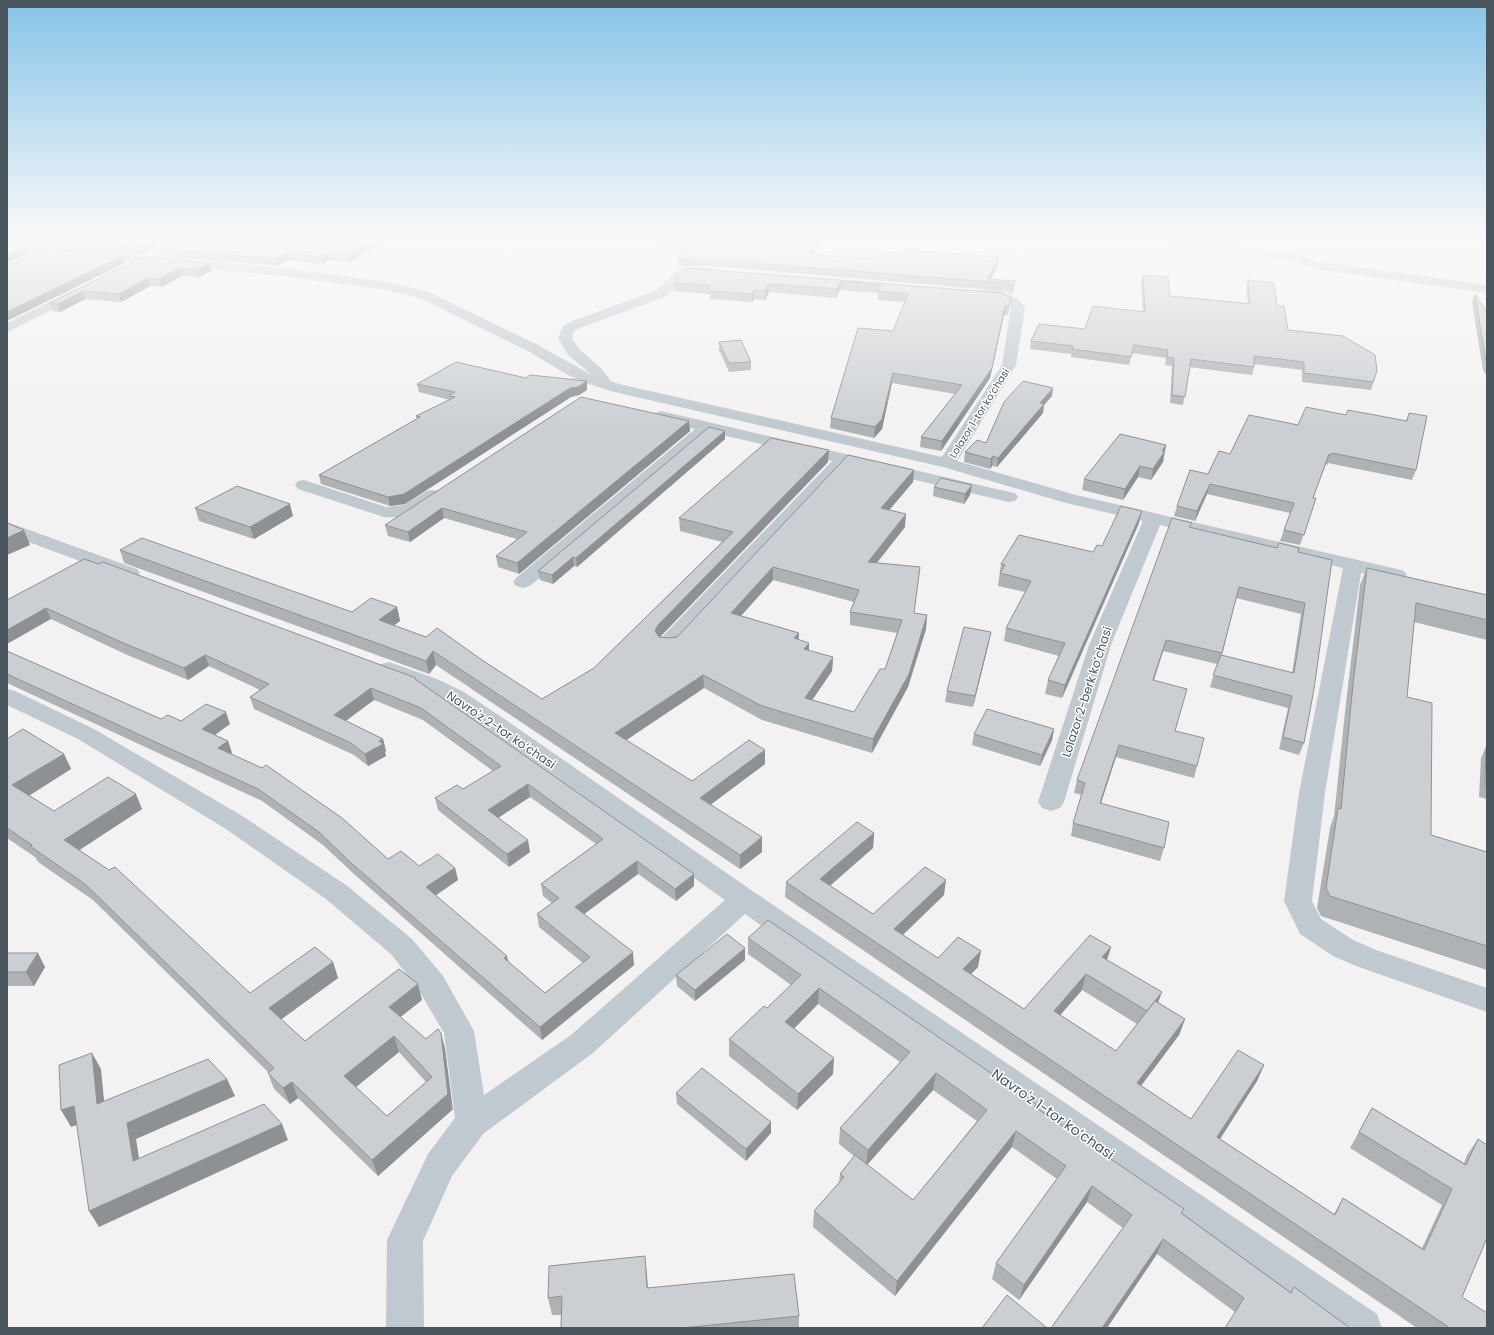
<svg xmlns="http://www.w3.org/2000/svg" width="1494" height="1335" font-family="Poppins,sans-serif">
<rect width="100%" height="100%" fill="#f3f1f1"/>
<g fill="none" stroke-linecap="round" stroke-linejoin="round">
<g fill="#c0c9cf" fill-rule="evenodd">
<polygon points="1155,239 1186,239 1297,254 1315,261 1330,263 1487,285 1487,293 1330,271 1308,267 1295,261 1161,242 1157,241"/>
<path d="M7,243l277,25 103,14 42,10 109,53 54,30 -24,-20 -10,-17 5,-12 9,-5 80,-29 7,-4 20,-20h34l4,1 2,3 -2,3h-31l-17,19 -7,4 -80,29 -8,4 -2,7 7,11 23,20 8,11v1l9,3 323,73 60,-92 9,-58 -5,-5 -8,-4 -20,-2 -1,-3 1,-3c17,-4 37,3 47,17l-9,58 -59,96 119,34 321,74 7,2 3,4 -3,4 -7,2 -36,-8 -36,220 -13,108 9,18 32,21 23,10 111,38v24l-131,-46 -23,-10 -33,-22 -16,-33 15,-108 44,-225 -183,-43 -49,120 -47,157 -4,6 -9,3 -9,-3 -4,-6 51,-157 54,-124 -77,-18 -123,-36 -333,-76 -27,-9 -15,-7 -40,-24 -108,-53 -33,-8 -103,-14 -277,-25z"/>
<polygon points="77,288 82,289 83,292 82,295 7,332 7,323"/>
<polygon points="661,411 1009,492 1015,493 1018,497 1015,501 1009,502 847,464 676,649 668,650 660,649 657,644 660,639 832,461 710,432 530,586 523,588 516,586 513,582 516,578 695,429 655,419 653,416 655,413"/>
<path d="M304,480l82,27 18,-2 23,-14 6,-1 6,1 3,4c-12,17 -39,24 -58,22l-86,-28 -3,-4 3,-4z"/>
<polygon points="7,522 137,569 140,573 137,577 130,579 123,577 7,534"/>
<polygon points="389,662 437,679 464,692 503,718 754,892 1377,1314 1382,1328 1330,1328 745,914 593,1053 484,1133 452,1176 423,1241 424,1328 386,1328 387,1240 428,1154 455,1118 444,1033 421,994 392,955 326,899 226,829 78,739 7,705 7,689 15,691 94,729 244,817 346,885 412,939 443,976 474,1031 484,1095 571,1035 725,900 448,702 421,689 381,674 378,669 381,664"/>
</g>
</g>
<g fill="#afb2b5" fill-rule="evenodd">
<polygon points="7,239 172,239 142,254 7,242"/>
<polygon points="180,239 388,239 350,262 329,260 322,264 288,260 278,266 162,256 160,249"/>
<polygon points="660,239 824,239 813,255 869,259 998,264 991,279 1015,281 1013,294 1005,291 712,266 678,266 678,259 685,251 659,248 659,241"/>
<polygon points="143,257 211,271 199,277 182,276 162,287 150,286 121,302 85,299 60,312 53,311 50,303"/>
<polygon points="686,268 1003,293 1011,299 1008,315 1004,315 990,378 941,451 920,447 921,437 955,394 892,383 882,429 874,438 830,428 831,418 893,331 905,302 878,300 878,293 840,290 836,298 769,292 765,300 754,299 752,302 710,299 710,294 674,291 674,283"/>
<polygon points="1143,275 1170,296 1248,303 1246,288 1248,280 1277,306 1288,330 1377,371 1371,390 1302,382 1302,370 1254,364 1254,367 1252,375 1189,367 1183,405 1170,403 1172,366 1165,365 1166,358 1132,353 1129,365 1071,357 1071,354 1030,349 1031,341 1085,329 1143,312 1141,282"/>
<polygon points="1475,294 1487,313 1487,376 1483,370 1472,302"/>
<polygon points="719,342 751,362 751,370 729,372 719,350"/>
<polygon points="526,378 587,390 579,395 571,397 405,504 390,506 321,484 319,475 417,419 416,416 450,400 419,392 417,384"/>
<polygon points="1052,396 1044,405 1043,413 997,467 992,466 990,469 964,462 965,452 986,443"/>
<polygon points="1409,413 1416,470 1412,480 1328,463 1328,465 1326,464 1313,498 1316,498 1300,545 1280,541 1290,513 1207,494 1195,521 1174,516 1177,506 1208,474 1230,454 1298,425 1346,415 1406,421"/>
<polygon points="689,421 690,431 519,574 498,567 496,556 517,539 444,518 410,542 388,536 385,525"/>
<polygon points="725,431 725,439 577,567 574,566 553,584 540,580 538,571"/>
<polygon points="1166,445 1163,462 1151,480 1138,477 1123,500 1082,490 1084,479"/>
<path d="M848,455l65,27 -24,28 16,17 -28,36 37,50 13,2 -1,14 -18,58 -36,66 -110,-33 -58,-32 -78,52 66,41 73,-31v14l-54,40 51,48 -22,17 -304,-204 -7,9 -305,-111 -4,-13 232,62 45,-5 3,14 -7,4 89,35 60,39 52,-31 128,-126 -42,-11 -1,-13 149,-56 -168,175 8,1 9,-1zM773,580l81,22 -4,10v13l47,8 -12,36 -31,43 -42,-12 20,-29 1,-14 -24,-6 -11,-11 1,-7 -58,-17z"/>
<polygon points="972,485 970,495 964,504 933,496 934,487"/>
<polygon points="195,508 293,516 254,539 199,521"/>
<polygon points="1139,523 1062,698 1045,694 1048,680 1059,656 1004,641 1006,628 1025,592 998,586 1001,564 1093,552 1102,546"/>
<path d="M1190,528l142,32 -28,183 -5,12 -20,-6 9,-41 -78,-21 7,-23 -54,-13 -9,29 21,51 22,35 -3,12 -78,-21 -15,46 63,45 -4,13 -89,-25 2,-13 9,-28 -8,-2 3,-13zM1236,598l65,16 -9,59 -70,-18z"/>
<polygon points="99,564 416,678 417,680 694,886 676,901 638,874 584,914 634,965 542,1040 354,874 323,845 262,801 7,683 7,651 161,719 230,724 215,735 228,741 232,753 231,754 388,859 419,866 455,868 458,880 435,895 508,962 545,993 583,963 539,927 537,914 552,903 543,896 541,884 596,844 530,797 498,818 530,852 509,867 438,810 435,798 463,789 493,771 423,720 374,700 346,721 383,739 386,751 385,752 386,756 368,766 354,755 254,709 250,697 260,690 209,666 188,680 125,654 51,619 7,600"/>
<polygon points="1367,568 1487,595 1487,640 1414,622 1407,697 1431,835 1487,852 1487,970 1321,916 1317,908 1330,828 1334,816 1346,703 1360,585"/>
<polygon points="989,642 973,707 945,702 947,691"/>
<polygon points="1054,729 1052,740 1040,766 972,745 974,734"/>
<path d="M7,739l57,15 7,15 -42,27 25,15 88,-2 -62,41 170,143 83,-31 5,16 -57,41 24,22 117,-41 -22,17 26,22 15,-6 4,16 8,62 -1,-1 -74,66 -80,-78 -8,6 -16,-15 -6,-16v-1l-175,-172 -55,-38 -3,-5 -28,-19zM399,1052l27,30 -39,34 -31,-29z"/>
<polygon points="1486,747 1487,747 1487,799 1479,797 1481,758"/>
<path d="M874,833l-1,15 -43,38 43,28 71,-19 -41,40 35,23 40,9 -7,7 53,35 87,-62 -4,13 51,42 27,17 -6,16 -38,51 50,33 73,-54 -7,16 -37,58 114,75 9,-16 79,50 20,-43 -92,-57 22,-40 92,55 3,-8 11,-16 -16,158 25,31h-70l-632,-431 1,-15zM1082,990l55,34 -21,27 -56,-36z"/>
<path d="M748,938l288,169 255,185 3,-5 56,41 -115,-16 -78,-58 -50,74h-56l72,-100 -36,-26 -68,98 -27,-21 4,-16 61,-84 -45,-32 -117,149 -82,-69 1,-16 25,-28 1,-9 14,-18 -15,-12 1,-16 60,-66 -82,-58 -24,24 39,46 -36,36 -68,-54v-17l38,-31 24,-23 -43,-31zM933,1090l44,31 -64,79 -46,-35z"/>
<polygon points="7,953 45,967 34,986 7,986"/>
<polygon points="745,960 695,1001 677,986 676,975"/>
<polygon points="676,1093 771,1122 771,1133 746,1161 677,1104"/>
<polygon points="647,1275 648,1288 799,1316 799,1328 561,1328 561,1315 552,1315 548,1298"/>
</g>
<g fill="#8e9194">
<polygon points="156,239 172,239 142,254 140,247"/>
<polygon points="375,239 388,239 350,262 349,255"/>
<polygon points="819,239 824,239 809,261 809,254"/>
<polygon points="25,247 28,254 7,263 7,255"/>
<polygon points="286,253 288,260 278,266 276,259"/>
<polygon points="328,253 329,260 322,264 321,257"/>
<polygon points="122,256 125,263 7,321 7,312"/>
<polygon points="999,257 998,264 989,282 988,279"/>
<polygon points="209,263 211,271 199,277 197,270"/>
<polygon points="180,268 182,276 162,287 159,279"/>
<polygon points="148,278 150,286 121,302 119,294"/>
<polygon points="841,281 840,290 836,298 837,289"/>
<polygon points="769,284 769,292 765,300 765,291"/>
<polygon points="754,290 754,299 752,302 752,294"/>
<polygon points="83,291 85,299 60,312 58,304"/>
<polygon points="1005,306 1004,315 990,378 941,451 942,441"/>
<polygon points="893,373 892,383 882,429 874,438 875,427"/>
<polygon points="587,381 587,390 579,395 571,397 405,504 390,506 388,497 570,388"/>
<polygon points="1053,388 1052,396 1044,405 1043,413 997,467 998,458 1040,403"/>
<polygon points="689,421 690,431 519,574 517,563"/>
<polygon points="725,431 725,439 577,567 576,558"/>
<polygon points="1166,445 1163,462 1151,480 1153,469 1162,451"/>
<polygon points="829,450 828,462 659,638 655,631 658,625"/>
<polygon points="993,456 992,466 990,469 991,459"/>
<polygon points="1140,466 1138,477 1123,500 1125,489"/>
<polygon points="914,470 913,482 880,521 881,508"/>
<polygon points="1210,484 1207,494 1195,521 1197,511"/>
<polygon points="972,485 970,495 964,504 965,494"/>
<polygon points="290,504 293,516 254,539 250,527"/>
<polygon points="442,508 444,518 410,542 408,532"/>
<polygon points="1142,511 1139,523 1062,698 1065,685"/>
<polygon points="906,514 905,527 867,575 868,562"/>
<polygon points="24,530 30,545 7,555 7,538"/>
<polygon points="573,557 574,566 553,584 552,575"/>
<polygon points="773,567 773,580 731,627 731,613"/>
<polygon points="397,607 400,621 382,634 379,620"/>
<polygon points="46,608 51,619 7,644 7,630"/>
<polygon points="927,615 926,629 908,687 872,753 873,739"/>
<polygon points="991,632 989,642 973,707 975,696"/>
<polygon points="799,633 798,646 794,638"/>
<polygon points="1166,640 1163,651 1150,692 1153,680"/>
<polygon points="809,643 809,656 804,649"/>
<polygon points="433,651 436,665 429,674 426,661"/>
<polygon points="205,655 209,666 188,680 184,668"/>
<polygon points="833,657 832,671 804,712 805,698"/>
<polygon points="703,675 704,688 616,747 615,733"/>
<polygon points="371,688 374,700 337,727 334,715"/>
<polygon points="226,712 230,724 206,741 202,729"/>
<polygon points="1054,729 1052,740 1040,766 1042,755"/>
<polygon points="383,739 386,751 385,752 386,756 368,766 365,754 379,741"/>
<polygon points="228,741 232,753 222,760 218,748"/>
<polygon points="1119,745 1116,757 1097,815 1100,803"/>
<polygon points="765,750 765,764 701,812 700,798"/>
<polygon points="64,754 71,769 20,801 12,785"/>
<polygon points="528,784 530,797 490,823 488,810"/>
<polygon points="136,794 142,809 71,855 64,840"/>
<polygon points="874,833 873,848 819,895 820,879"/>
<polygon points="762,837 762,852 740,869 740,855"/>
<polygon points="528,840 530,852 509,867 507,854"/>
<polygon points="637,861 638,874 576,920 575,907"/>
<polygon points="455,868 458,880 429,900 426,887"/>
<polygon points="694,874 694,886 676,901 675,889"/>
<polygon points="946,880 944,895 892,945 894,929"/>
<polygon points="1111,947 1106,963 1102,957"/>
<polygon points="745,948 745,960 695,1001 695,990"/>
<polygon points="981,951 978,967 960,985 963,969"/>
<polygon points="633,952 634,965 542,1040 540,1027"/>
<polygon points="38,953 45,967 34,986 26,972"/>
<polygon points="507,956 510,968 504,958"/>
<polygon points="333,962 338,978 275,1024 269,1008"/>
<polygon points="1086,974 1082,990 1050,1027 1054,1011"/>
<polygon points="418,984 422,1000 393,1023 389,1007"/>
<polygon points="819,988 818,1004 785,1038 785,1022"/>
<polygon points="1162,992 1156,1008 1142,1027 1147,1011"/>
<polygon points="1185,1019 1179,1035 1131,1099 1137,1083"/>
<polygon points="441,1033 445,1049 453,1111 448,1095"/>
<polygon points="394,1036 399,1052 350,1092 344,1076"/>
<polygon points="92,1053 101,1069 106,1121 97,1104"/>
<polygon points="834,1058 833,1074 797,1110 798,1094"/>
<polygon points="1264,1065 1257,1081 1211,1153 1217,1137"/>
<polygon points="936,1073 933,1090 866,1166 868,1150"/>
<polygon points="227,1079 235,1096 136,1139 142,1177 133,1161 127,1123"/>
<polygon points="292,1082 298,1098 290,1104 283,1088"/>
<polygon points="448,1094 452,1110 378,1176 372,1160"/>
<polygon points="74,1106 84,1122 71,1127 61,1110"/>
<polygon points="771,1122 771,1133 746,1161 746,1149"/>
<polygon points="282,1124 288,1140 99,1227 89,1211"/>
<polygon points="1016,1131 1012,1147 895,1296 897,1281"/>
<polygon points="1092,1186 1087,1202 1019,1300 1024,1285"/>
<polygon points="1163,1239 1157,1254 1107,1328 1102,1328"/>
<polygon points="645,1256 647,1275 648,1306 647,1288"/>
</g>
<g fill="#cbcfd3" stroke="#8e9194" fill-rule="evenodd">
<polygon points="50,239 156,239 140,247"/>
<polygon points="180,239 375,239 349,255 328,253 321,257 286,253 276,259 160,249"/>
<polygon points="660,239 819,239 809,254 869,259 871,257 882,258 884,252 904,253 905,250 999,257 988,279 1015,281 1014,286 1006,283 712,260 678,259 691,244 659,241"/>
<polygon points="7,245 25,247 7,255"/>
<polygon points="48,249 122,256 7,312 7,266"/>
<polygon points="143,257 209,263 197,270 180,268 159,279 148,278 119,294 83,291 58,304 50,303"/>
<polygon points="686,268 1003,293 1011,299 1009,306 1005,306 992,368 942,441 921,437 962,385 893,373 882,419 875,427 831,418 858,328 893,331 908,294 878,291 881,285 841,281 837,289 769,284 765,291 754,290 752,294 710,291 710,285 674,283"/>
<polygon points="1143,275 1168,277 1170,296 1250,304 1248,280 1274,283 1277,306 1284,306 1288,330 1343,336 1375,355 1377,371 1373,382 1304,373 1304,362 1254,356 1254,367 1191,359 1185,397 1172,395 1174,358 1167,357 1168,350 1134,345 1131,357 1072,349 1073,346 1031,341 1039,324 1085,329 1093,306 1145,312"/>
<polygon points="1475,294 1487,313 1487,362 1486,361"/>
<polygon points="741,340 751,362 729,363 719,342"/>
<polygon points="456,362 526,378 530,375 587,381 578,387 570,388 404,494 388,497 319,475 420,417 416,416 455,397 449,396 455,392 417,384"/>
<polygon points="1023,381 1053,388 1040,403 1044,404 998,458 993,456 991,459 965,452 977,440 986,443 1004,402"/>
<polygon points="581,397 689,421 517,563 496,556 527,532 442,508 408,532 385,525"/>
<polygon points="1306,407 1346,415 1348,410 1407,421 1409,413 1427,416 1416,470 1332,453 1331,455 1329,454 1313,498 1316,498 1304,535 1284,530 1294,503 1210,484 1197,511 1177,506 1190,470 1208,474 1219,451 1230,454 1249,415 1298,425"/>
<polygon points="709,427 725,431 576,558 573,557 552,575 538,571"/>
<polygon points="1120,434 1166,445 1162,451 1165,451 1153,469 1140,466 1125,489 1084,479"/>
<path d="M771,438l58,12 -171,175 -3,6 4,6 9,1 9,-1 171,-182 66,15 -33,38 25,6 -38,48 52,5 -6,46 13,2 -18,59 -36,65 -111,-33 -59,-31 -88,58 77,48 57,-41 16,10 -65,48 62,39 -22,18 -307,-204 -7,10 -306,-111 22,-12 210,74 19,-14 26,9 -18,13 47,17 11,-9 45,32 60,39 52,-31 139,-136 -54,-14zM773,567l86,23 -9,22 52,8 -17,49h-5l-26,43 -49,-14 28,-41 -29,-8 5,-6 -15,-5 5,-5 -68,-20z"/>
<polygon points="941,478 972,485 965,494 934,487"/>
<polygon points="237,486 290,504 250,527 195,508"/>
<polygon points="1121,506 1142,511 1065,685 1048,680 1065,643 1006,628 1031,581 1000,573 1005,565 1001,564 1019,535 1093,552 1097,545 1102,546"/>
<polygon points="1172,518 1192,523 1189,527 1277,548 1279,543 1299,548 1298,552 1332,560 1314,689 1304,743 1283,737 1292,696 1213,675 1221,655 1294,673 1305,603 1239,587 1222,653 1166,640 1153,680 1187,689 1175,731 1204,738 1197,766 1119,745 1100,803 1169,822 1164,848 1073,823 1085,783 1077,780"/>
<polygon points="7,523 24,530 7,538"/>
<polygon points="84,559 99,564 103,562 416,678 415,679 694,874 675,889 637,861 575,907 633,952 540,1027 350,862 319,832 258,789 7,674 7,651 161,719 168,715 181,721 206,704 226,712 202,729 228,741 218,748 262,768 266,765 342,818 388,859 401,851 419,866 438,854 455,868 426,887 507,956 504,958 545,993 590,957 537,914 559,898 541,884 603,839 528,784 488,810 528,840 507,854 435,798 457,785 463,789 501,766 421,708 371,688 334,715 383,739 379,741 383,744 365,754 351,743 250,697 269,684 205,655 184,668 121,642 46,608 7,630 7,600"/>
<polygon points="1367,568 1487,595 1487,620 1416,603 1407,697 1432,703 1431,835 1487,852 1487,946 1330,896 1326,888 1338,808 1341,809 1353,684"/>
<polygon points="964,627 991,632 975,696 947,691"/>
<polygon points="987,709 1054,729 1042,755 974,734"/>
<path d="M23,729l41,25 -52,31 42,26 54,-34 28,17 -72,46 45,30 6,-3 135,126 65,-46 18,15 -64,46 36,33 94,-72 19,15 -29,23 37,32 12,-10 3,4 7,62v-1l-76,66 -80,-78 -9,6 -15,-15 6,-5 -189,-184 -55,-38 2,-1 -25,-17v-89zM394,1036l38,41 -45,39 -43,-40z"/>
<polygon points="1486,747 1487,747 1487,787 1485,786"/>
<polygon points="857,822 874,833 820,879 873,914 925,867 946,880 894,929 938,958 958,937 981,951 963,969 1024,1009 1090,935 1111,947 1102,957 1162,992 1147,1011 1086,974 1054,1011 1116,1051 1155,1001 1185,1019 1137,1083 1191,1119 1238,1050 1264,1065 1217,1137 1335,1215 1343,1198 1424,1250 1452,1189 1359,1132 1372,1108 1466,1165 1478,1139 1487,1145 1487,1238 1462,1297 1487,1313 1487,1328 1450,1328 786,882"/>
<polygon points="768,920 1036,1104 1035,1107 1184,1209 1181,1213 1291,1293 1294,1287 1350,1328 1225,1328 1244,1298 1163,1239 1102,1328 1051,1328 1132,1215 1092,1186 1024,1285 996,1263 1066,1166 1016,1131 897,1281 814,1211 844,1177 840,1174 855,1155 913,1200 987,1110 936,1073 868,1150 840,1128 910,1052 819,988 785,1022 834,1058 798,1094 729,1039 764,1006 767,1008 801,975 748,938"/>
<polygon points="727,934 745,948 695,990 676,975"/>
<polygon points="7,953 38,953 26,972 7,972"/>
<polygon points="92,1053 97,1104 208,1059 227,1079 127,1123 133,1161 264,1104 282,1124 89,1211 74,1106 61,1110 59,1065"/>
<polygon points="702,1068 771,1122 746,1149 676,1093"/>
<polygon points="645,1256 647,1288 794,1274 799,1316 682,1328 561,1328 562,1296 548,1298 549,1266"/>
<polygon points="1007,1295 1047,1328 982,1328"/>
</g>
<linearGradient id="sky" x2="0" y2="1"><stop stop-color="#85c4e8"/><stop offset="0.56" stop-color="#faf9f9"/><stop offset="1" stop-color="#faf9f9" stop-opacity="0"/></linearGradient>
<rect width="1494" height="426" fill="url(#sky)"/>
<g text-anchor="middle" stroke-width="3" stroke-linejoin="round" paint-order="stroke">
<g font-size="10" fill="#4a565e" stroke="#fff">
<text transform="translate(979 413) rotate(-58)" y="4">Lolazor 1-tor ko‘chasi</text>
</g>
<g font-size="12" fill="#4a565e" stroke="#fff">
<text transform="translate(1087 692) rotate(-72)" y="4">Lolazor 2-berk koʼchasi</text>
<text transform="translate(501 730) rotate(34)" y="4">Navro'z 2-tor koʼchasi</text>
</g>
<g font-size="14" fill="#4a565e" stroke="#fff">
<text transform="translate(1053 1114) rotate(35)" y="5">Navro'z 1-tor ko‘chasi</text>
</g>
</g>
<rect width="1494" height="1335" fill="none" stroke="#4a565e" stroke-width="16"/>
</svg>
